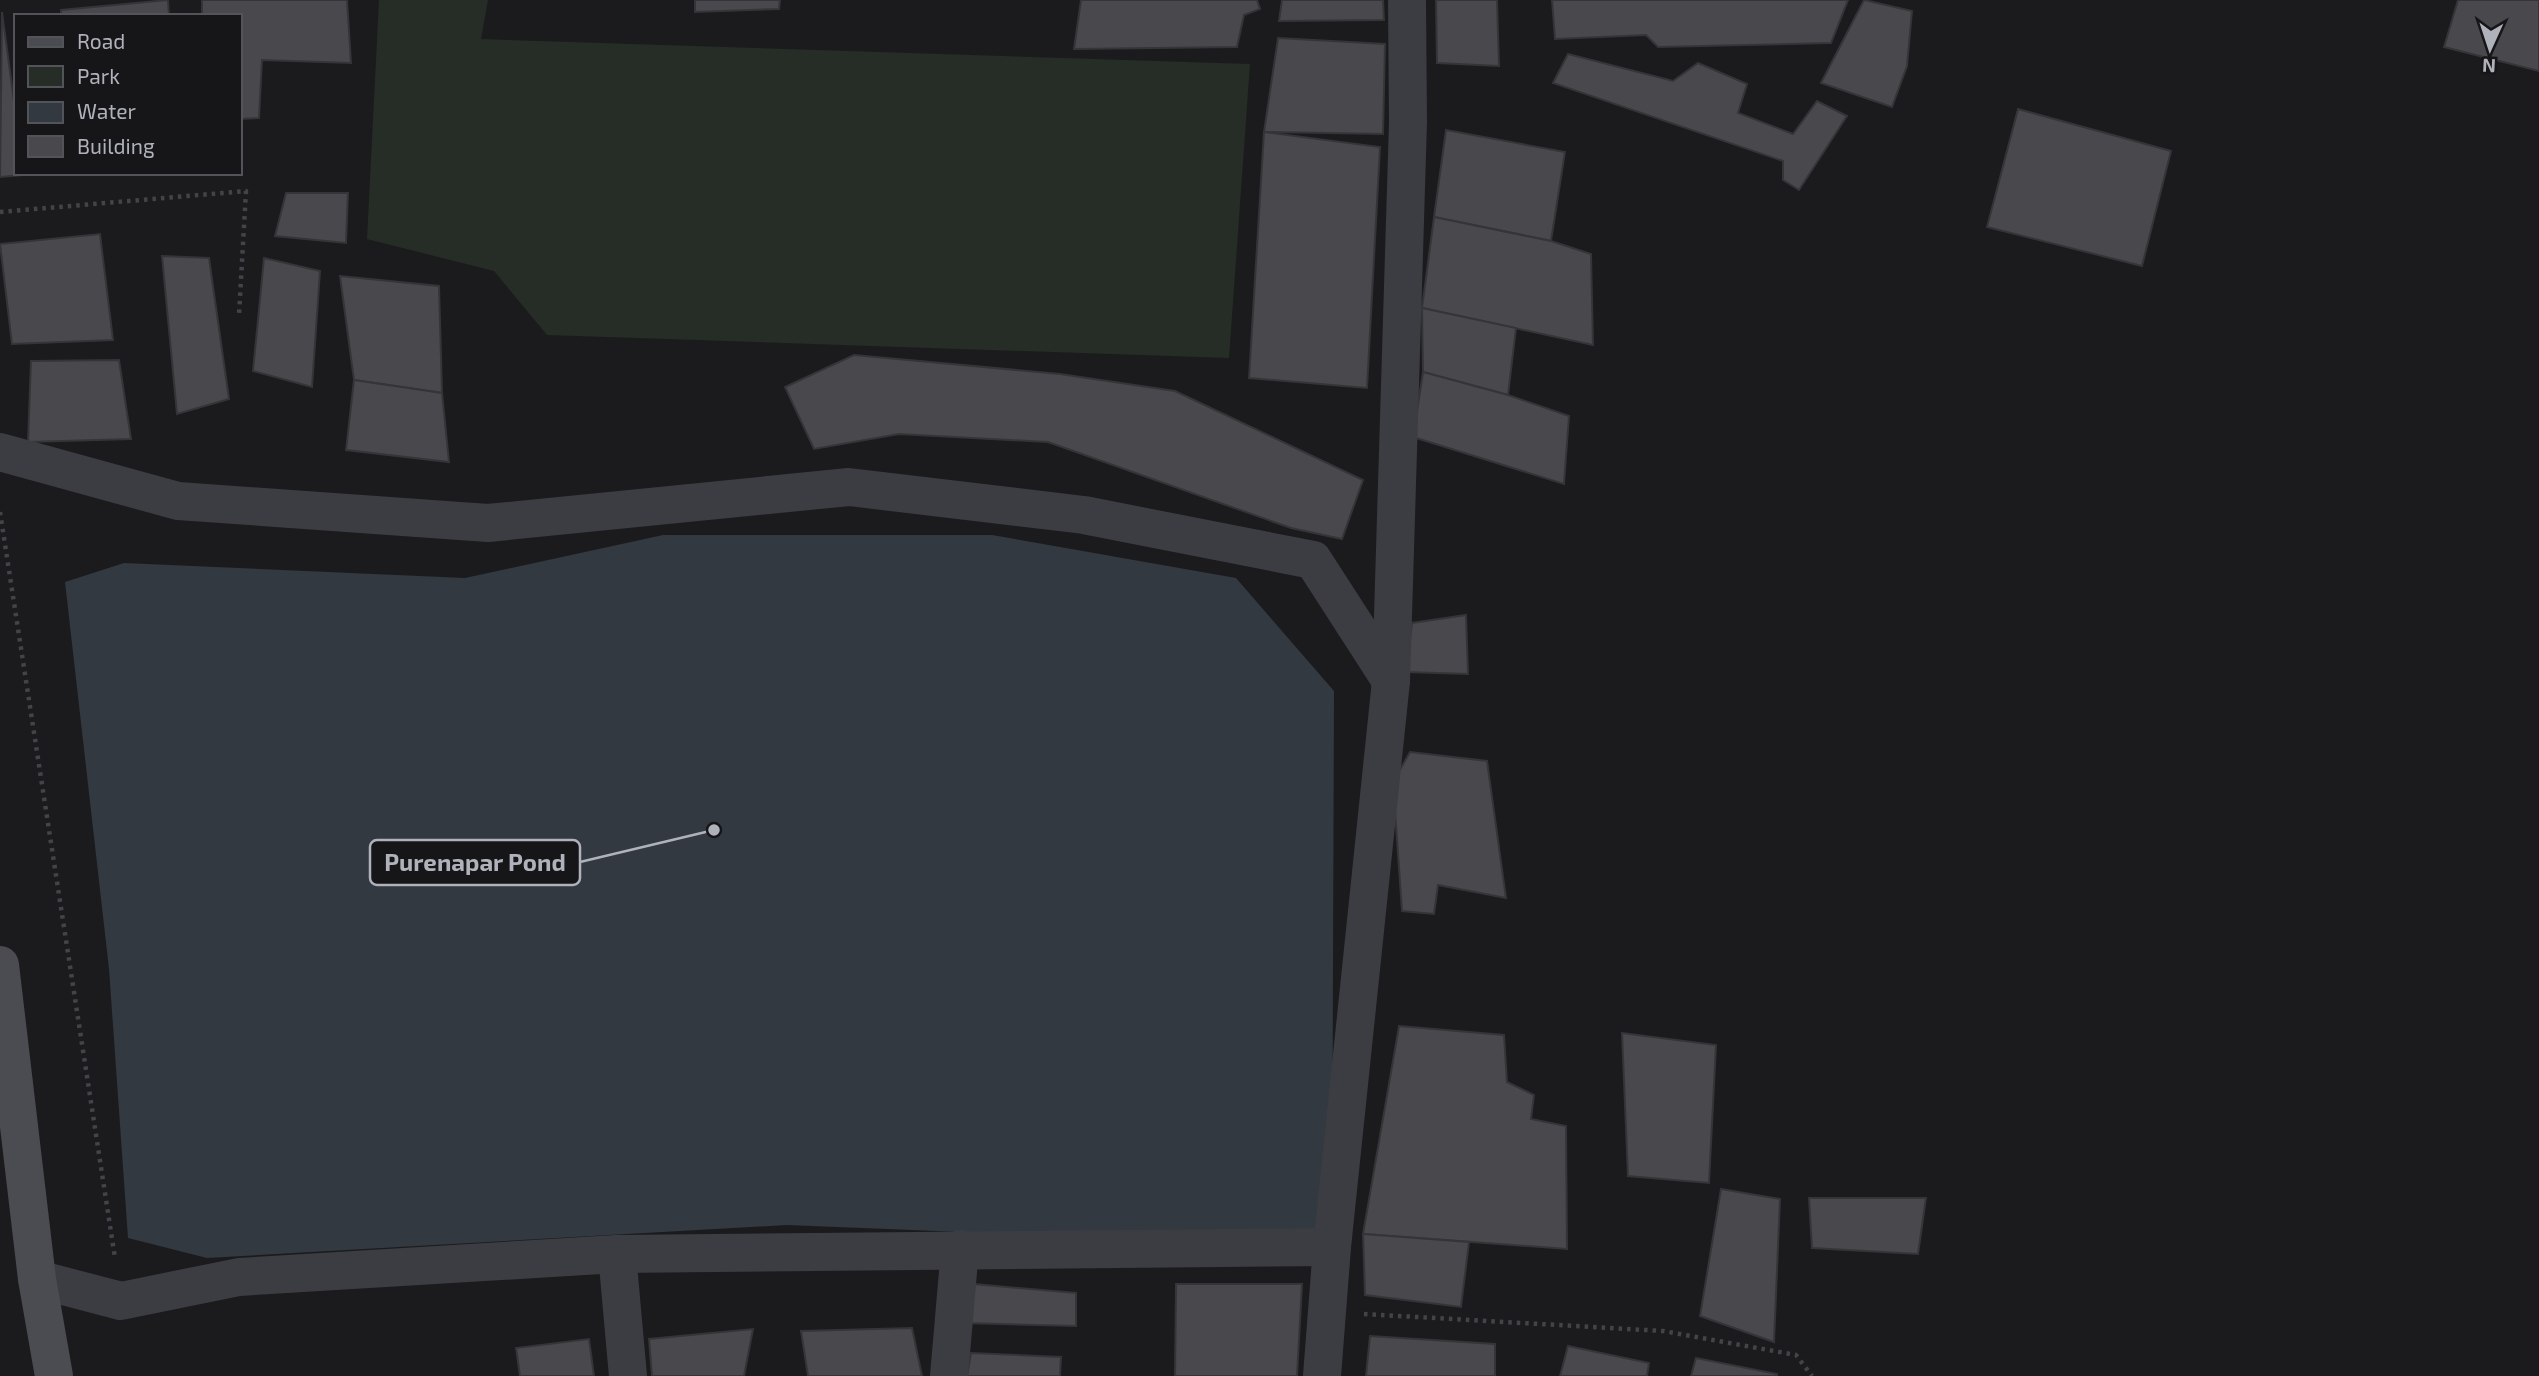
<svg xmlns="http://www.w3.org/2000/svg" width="2539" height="1376" font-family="'Exo 2',sans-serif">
<rect width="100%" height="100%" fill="#1b1b1d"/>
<polygon fill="#252d26" points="379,0 488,0 481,39 1250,64 1229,358 547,335 494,271 367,239"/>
<polygon fill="#323940" points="663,535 992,535 1236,578 1334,691 1332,1247 787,1225 207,1258 128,1238 109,969 65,582 124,563 465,578"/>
<g fill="#48484d" stroke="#353539" stroke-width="2">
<polygon points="168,0 169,16 61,16 61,10"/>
<polygon points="202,0 347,0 351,63 262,60 259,118 240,119 240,16 202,16"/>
<polygon points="695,0 780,0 779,9 695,12"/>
<polygon points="1081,0 1257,0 1260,9 1244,15 1237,47 1074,49"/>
<polygon points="1282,0 1383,0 1384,20 1279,21"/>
<polygon points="1436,0 1497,0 1499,66 1437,63"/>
<polygon points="1552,0 1848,0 1831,43 1658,47 1646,35 1555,39"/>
<polygon points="1864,0 1912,11 1907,66 1892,107 1821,83"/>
<polygon points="2458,0 2539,0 2539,71 2444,47"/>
<polygon points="2,12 16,116 16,173 23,175 0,177"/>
<polygon points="1278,38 1385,44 1383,134 1264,132"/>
<polygon points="1568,54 1673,81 1698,63 1747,84 1738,113 1793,134 1817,101 1847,116 1799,190 1783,180 1783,161 1553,83"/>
<polygon points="2018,109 2171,151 2142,266 1987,227"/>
<polygon points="1446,130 1565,152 1551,241 1434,217"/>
<polygon points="1264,132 1380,147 1367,388 1249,378"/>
<polygon points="286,193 348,193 346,243 275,236"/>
<polygon points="1434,217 1551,241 1591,254 1593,345 1422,308"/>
<polygon points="100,234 113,340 12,344 0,244"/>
<polygon points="162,256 209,258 229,399 177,414"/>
<polygon points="264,258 320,271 312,387 253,371"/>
<polygon points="340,276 439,286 442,393 354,380"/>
<polygon points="1422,308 1516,328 1508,395 1423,372"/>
<polygon points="854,355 1060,374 1175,391 1363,480 1342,539 1291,528 1048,442 899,434 814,449 785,387"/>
<polygon points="119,360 131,439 28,442 31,361"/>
<polygon points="1423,372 1508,395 1569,416 1564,484 1413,437"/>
<polygon points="354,380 442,393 449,462 346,450"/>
<polygon points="1466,615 1468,674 1406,672 1412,623"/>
<polygon points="1410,752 1487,761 1506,898 1438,885 1434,914 1402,911 1393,782"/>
<polygon points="1399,1026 1504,1035 1507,1082 1534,1095 1531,1119 1566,1126 1567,1249 1363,1234"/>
<polygon points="1622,1033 1716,1045 1709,1183 1628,1176"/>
<polygon points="1721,1189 1780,1199 1774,1342 1700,1316"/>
<polygon points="1809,1198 1926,1198 1918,1254 1812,1248"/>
<polygon points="1363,1234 1469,1242 1461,1307 1365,1295"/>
<polygon points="974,1284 1076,1293 1076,1326 964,1323"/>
<polygon points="1176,1284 1302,1284 1297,1376 1175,1376"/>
<polygon points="912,1328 922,1376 808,1376 801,1331"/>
<polygon points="753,1329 744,1376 652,1376 649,1339"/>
<polygon points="1370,1336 1495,1344 1495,1376 1366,1376"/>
<polygon points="589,1339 594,1376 520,1376 516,1348"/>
<polygon points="1568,1346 1649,1363 1647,1376 1560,1376"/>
<polygon points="971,1353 1061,1357 1060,1376 967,1376"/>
<polygon points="1696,1358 1777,1374 1777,1376 1691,1376"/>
</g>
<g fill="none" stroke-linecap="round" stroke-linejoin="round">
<g stroke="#424449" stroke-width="4.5" stroke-dasharray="3.5 5" stroke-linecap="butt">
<polyline points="0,212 246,191 239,315"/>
<polyline points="0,512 115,1258"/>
<polyline points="1364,1314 1663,1331 1796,1355 1812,1376"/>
</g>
<g stroke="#3c3d42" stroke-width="38">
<polyline points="0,452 178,501 488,523 849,487 1084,515 1313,560 1391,681"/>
<polyline points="617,1254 628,1376"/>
<polyline points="37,1279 121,1301 239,1277 617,1254 1332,1247"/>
<polyline points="949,1376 960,1249"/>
<polyline points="1322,1376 1332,1247 1391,681 1408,122 1407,0"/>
</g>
<polyline stroke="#4a4c51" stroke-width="38" points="0,965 37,1279 54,1376"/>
</g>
<path fill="none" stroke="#afb2bb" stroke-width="2.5" d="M714 830L580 862"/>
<circle fill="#afb2bb" stroke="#161618" stroke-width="2.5" cx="714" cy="830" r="7"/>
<rect fill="#161618" stroke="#afb2bb" stroke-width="2.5" x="370" y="840" width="210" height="45" rx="7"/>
<g font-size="24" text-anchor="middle" font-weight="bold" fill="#afb2bb">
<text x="475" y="871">Purenapar Pond</text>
</g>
<rect x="14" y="14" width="228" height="161" fill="#161618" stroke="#535459" stroke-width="2"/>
<rect x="28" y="37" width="35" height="10" fill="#4a4c51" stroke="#535459" stroke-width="2"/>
<text x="77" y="49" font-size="21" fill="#afb2bb">Road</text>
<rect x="28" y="66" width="35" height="21" fill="#252d26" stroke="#535459" stroke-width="2"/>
<text x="77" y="84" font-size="21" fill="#afb2bb">Park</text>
<rect x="28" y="102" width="35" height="21" fill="#323940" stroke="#535459" stroke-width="2"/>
<text x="77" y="119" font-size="21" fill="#afb2bb">Water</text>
<rect x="28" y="136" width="35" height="21" fill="#48484d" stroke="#535459" stroke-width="2"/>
<text x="77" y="154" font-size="21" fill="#afb2bb">Building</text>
<g transform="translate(2490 49) rotate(183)" stroke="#161618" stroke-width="5" paint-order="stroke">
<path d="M0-5L12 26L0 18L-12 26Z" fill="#afb2bb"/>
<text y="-10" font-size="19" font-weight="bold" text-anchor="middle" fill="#afb2bb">N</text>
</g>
</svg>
